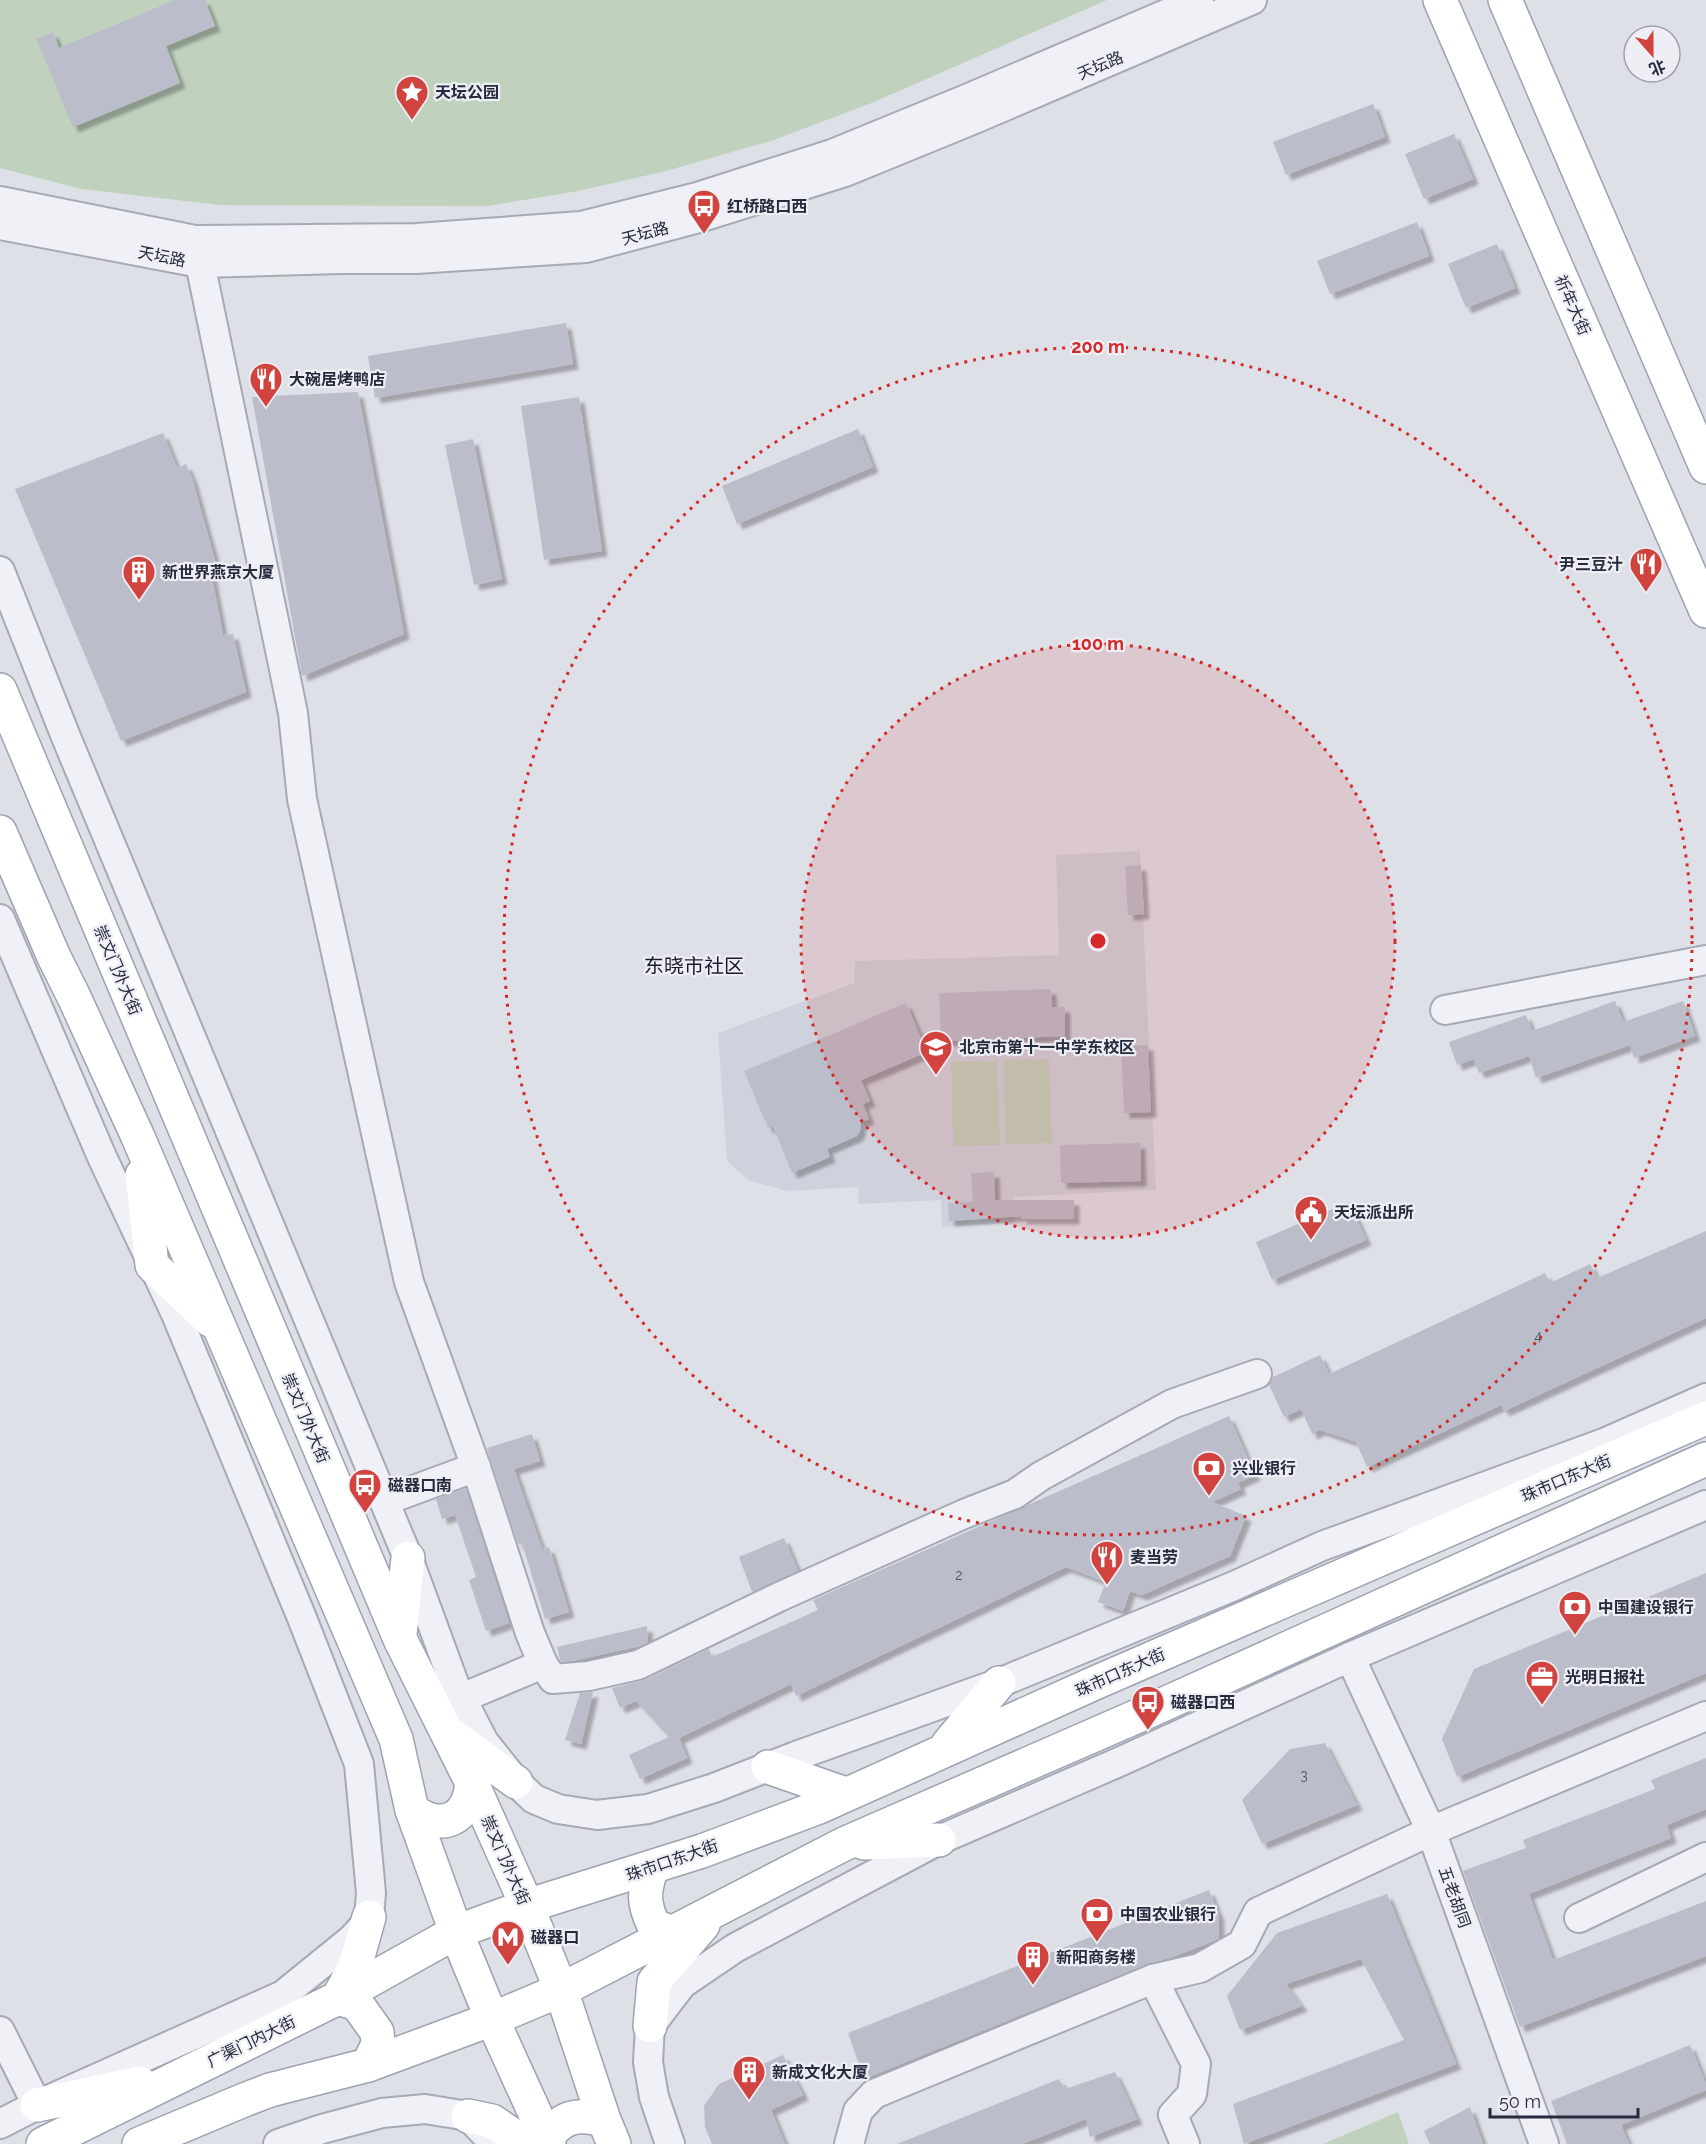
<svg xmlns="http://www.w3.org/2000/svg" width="1706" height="2144" font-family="Raleway,'Noto Sans SC',sans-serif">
<defs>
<filter id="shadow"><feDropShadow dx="5.5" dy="5.5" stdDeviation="1.5" flood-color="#0004"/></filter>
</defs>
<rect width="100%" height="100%" fill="#dde0e7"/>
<polygon fill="#cfd2dc" points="1140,851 1156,1190 1013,1197 1014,1223 942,1227 941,1200 859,1204 858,1187 787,1191 748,1180 727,1161 718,1033 854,983 855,961 1059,955 1056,855"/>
<g fill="#c0d2be">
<polygon points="0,0 1107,0 874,102 774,140 666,171 578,191 487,206 219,205 82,189 0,168"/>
<polygon points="1049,1059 1052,1143 1006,1144 1003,1060"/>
<polygon points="997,1061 1000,1145 953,1146 951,1062"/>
<polygon points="1398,2112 1409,2144 1323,2144"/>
</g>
<g fill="#bbbeca" filter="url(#shadow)">
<polygon points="175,0 205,0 215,26 166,46 180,83 73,127 36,39 53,32 59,48"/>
<polygon points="1373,104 1385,137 1286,175 1273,142"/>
<polygon points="1454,134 1473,179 1424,199 1405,154"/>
<polygon points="1417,222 1429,256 1330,294 1317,261"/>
<polygon points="1497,244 1515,288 1466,308 1448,264"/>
<polygon points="566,323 573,364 375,398 368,356"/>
<polygon points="358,392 404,634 302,676 252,397"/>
<polygon points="579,397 602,551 544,560 521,406"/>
<polygon points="858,429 873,467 737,524 722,486"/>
<polygon points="163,433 177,468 186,464 192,478 216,564 210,567 223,635 233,634 246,692 121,741 15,489"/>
<polygon points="473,439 502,579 474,585 445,445"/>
<polygon points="1141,865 1144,914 1128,915 1125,866"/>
<polygon points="1051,989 1052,1007 1065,1007 1065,1036 941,1041 939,993"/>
<polygon points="1615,1001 1623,1022 1683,1001 1695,1036 1634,1058 1630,1045 1536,1078 1529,1056 1479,1073 1474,1059 1457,1065 1449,1042 1526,1015 1532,1031"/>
<polygon points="906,1003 927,1052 861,1080 870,1101 863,1104 869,1119 861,1122 860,1131 857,1136 827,1149 830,1157 792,1173 773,1126 768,1128 744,1071"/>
<polygon points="1148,1045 1151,1112 1124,1113 1121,1046"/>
<polygon points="1140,1143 1141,1181 1061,1183 1060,1145"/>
<polygon points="994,1172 995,1200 1074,1200 1074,1219 1021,1219 1021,1216 949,1221 948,1203 973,1202 971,1173"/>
<polygon points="1349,1202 1366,1240 1272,1280 1256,1242"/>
<polygon points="1706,1231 1706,1318 1504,1411 1501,1405 1367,1467 1356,1442 1320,1430 1312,1434 1301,1409 1284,1417 1269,1385 1273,1377 1320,1355 1329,1374 1545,1273 1550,1283 1590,1264 1597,1278"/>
<polygon points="1229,1416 1255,1475 1238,1483 1241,1489 1212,1502 1246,1516 1230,1556 1142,1595 1130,1591 1123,1611 1098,1602 1106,1582 1066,1567 796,1696 791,1684 679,1738 687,1758 640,1779 629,1755 669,1737 636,1701 620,1708 612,1688 645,1680 709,1649 712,1657 818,1610 813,1600"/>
<polygon points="532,1434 540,1461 514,1469 542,1549 549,1547 569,1612 545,1619 522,1543 518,1544 487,1448"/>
<polygon points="466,1488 509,1623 486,1631 469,1580 476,1577 455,1515 442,1519 436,1499"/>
<polygon points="784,1538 798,1571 752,1592 739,1557"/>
<polygon points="1706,1573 1706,1673 1457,1777 1442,1739 1474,1669"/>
<polygon points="647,1626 648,1642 640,1646 577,1660 561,1662 560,1659 557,1647"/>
<polygon points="593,1692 581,1744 565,1740 580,1693"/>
<polygon points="1325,1743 1357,1805 1262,1844 1242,1800 1290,1749"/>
<polygon points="1706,1758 1706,1809 1667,1825 1671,1838 1529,1894 1553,1960 1706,1901 1706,1956 1520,2027 1463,1871 1526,1848 1523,1840 1655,1789 1651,1780"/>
<polygon points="1209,1890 1219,1916 1219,1938 1216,1940 1170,1958 1147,1964 864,2079 848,2033"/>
<polygon points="1387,1894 1456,2064 1244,2144 1233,2104 1404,2040 1361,1959 1286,1984 1302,2006 1240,2030 1227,1996 1277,1933"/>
<polygon points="1690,2045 1706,2085 1706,2090 1621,2125 1629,2144 1567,2144 1551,2101"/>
<polygon points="783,2055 803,2095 771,2110 785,2144 712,2144 705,2127 704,2106 719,2084"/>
<polygon points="1115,2072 1137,2119 1090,2137 1086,2119 1022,2144 897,2144 1059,2079 1065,2089"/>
<polygon points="1470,2107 1483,2144 1430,2144 1424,2131"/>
</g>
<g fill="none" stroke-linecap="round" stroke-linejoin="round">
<g stroke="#a6aab4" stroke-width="32">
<g id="minor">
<polyline points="0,201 195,240 417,238 581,226 697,197 832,154 964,100 1199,0"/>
<polyline points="0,225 200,263 340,259 416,259 586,248 699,218 845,172 977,118 1252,0"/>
<polyline points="200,263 293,713 302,799 409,1282 476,1467 530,1633 543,1664 462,1698"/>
<polyline points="0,571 66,737 408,1558 455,1686 484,1742 516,1782 534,1799 558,1809 597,1815 648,1809 714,1788 796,1756 999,1683 1234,1586 1322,1546 1604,1443 1706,1398"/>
<polyline points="0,919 102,1157 176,1314 302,1618 359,1764 371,1893 369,1917 365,1925 352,1939 283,1995 37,2105 0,2124"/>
<polyline points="1445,1010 1706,960"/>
<polyline points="384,1501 476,1467"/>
<polyline points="1350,1657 1431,1831 1544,2144"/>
<polyline points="543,1664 553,1679 589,1676 638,1665 779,1597 964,1514 1015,1494 1041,1476 1172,1404 1257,1374"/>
<polyline points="1579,1918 1706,1857"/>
<polyline points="1153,1979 1196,2064 1192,2094 1173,2115 1185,2144"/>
<polyline points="0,2031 37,2105"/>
<polyline points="278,2144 322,2129 382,2113 425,2109 468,2116 495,2144"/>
<polyline points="670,2144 654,2097 648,2062 650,2026 682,1984 735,1948 939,1840 1119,1762 1350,1657 1706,1505"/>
<polyline points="849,2144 858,2111 874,2094 1153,1979 1200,1968 1242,1944 1258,1912 1431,1831 1706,1716"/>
</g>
</g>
<g stroke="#9da2b3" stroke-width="36">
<g id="major">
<polyline points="1440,0 1706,611"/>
<polyline points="1505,0 1706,467"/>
<polyline points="0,690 400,1639 472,1783 527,1906 561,1990 604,2120 614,2144"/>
<polyline points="0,832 54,957 74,997 138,1137 396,1739 412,1810 456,1932 492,2019 549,2144"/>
<polyline points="142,1175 152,1265 210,1320"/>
<polyline points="400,1634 408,1558"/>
<polyline points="450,1734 516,1782"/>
<polyline points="948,1744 999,1683"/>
<polyline points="768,1767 846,1794"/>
<path d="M412,1810c30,22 56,10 60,-27"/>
<polyline points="864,1843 939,1840"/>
<path d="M652,1868c-9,24 -9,35 2,58l19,7"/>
<polyline points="650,2026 654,1982 703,1925"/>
<polyline points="368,2065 378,2044 377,2032 357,2004 338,1998 355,1967 369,1917"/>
<polyline points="37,2105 140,2083"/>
<polyline points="468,2116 492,2121 526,2144"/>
<path d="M546,2138c17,-22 31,-25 58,-18"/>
<polyline points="43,2144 338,1998 456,1932 527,1906 702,1851 819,1807 1097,1682 1706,1418"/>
<polyline points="139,2144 244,2100 270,2090 368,2065 492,2019 561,1990 844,1844 1140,1715 1706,1459"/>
</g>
</g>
<use href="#minor" stroke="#f0f1f6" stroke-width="28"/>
<use href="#major" stroke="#fff" stroke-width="33"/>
</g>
<circle cx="1098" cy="941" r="297" fill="#d62828" fill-opacity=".12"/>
<g fill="none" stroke="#d62828" stroke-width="3" stroke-dasharray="3 6">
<circle cx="1098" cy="941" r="297"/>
<circle cx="1098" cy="941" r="594"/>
</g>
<defs>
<g id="sight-pin" transform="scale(1.725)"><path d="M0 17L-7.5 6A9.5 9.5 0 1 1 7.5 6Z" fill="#d0433f" stroke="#edeff5"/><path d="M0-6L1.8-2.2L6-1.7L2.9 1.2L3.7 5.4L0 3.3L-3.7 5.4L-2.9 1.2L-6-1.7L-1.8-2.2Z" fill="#fff"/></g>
<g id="bus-pin" transform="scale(1.725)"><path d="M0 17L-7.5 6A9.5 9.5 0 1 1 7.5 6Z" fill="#d0433f" stroke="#edeff5"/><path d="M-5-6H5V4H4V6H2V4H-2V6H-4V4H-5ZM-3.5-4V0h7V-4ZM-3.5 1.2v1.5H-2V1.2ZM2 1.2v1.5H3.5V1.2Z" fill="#fff"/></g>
<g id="restaurant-pin" transform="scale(1.725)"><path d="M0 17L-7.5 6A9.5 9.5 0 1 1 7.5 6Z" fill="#d0433f" stroke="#edeff5"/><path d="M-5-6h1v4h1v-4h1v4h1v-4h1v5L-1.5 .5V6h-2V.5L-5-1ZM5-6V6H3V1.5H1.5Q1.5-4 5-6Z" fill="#fff"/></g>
<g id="building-pin" transform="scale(1.725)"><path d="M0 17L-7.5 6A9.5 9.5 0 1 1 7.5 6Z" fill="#d0433f" stroke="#edeff5"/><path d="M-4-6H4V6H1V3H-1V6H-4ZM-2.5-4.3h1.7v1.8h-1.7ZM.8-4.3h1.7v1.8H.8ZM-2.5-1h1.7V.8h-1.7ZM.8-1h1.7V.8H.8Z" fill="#fff"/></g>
<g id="school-pin" transform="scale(1.725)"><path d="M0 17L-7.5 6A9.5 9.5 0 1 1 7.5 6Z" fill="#d0433f" stroke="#edeff5"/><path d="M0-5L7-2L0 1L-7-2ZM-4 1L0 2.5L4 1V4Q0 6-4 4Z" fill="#fff"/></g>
<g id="civic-pin" transform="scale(1.725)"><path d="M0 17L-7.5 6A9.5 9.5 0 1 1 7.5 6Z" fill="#d0433f" stroke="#edeff5"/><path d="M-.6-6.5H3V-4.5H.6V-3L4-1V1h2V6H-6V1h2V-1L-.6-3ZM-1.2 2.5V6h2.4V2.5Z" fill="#fff"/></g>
<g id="bank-pin" transform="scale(1.725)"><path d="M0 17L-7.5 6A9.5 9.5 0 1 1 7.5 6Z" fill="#d0433f" stroke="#edeff5"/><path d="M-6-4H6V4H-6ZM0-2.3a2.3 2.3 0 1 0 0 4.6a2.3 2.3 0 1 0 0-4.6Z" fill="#fff"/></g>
<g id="office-pin" transform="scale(1.725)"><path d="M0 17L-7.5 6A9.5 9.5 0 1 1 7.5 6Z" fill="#d0433f" stroke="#edeff5"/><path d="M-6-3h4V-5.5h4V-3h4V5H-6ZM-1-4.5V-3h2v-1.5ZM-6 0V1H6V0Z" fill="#fff"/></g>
<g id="metro-pin" transform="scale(1.725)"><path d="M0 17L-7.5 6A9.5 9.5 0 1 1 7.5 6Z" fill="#d0433f" stroke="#edeff5"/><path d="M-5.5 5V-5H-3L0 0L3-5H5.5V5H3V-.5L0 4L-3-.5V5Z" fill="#fff"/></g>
</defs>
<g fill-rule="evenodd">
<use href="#sight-pin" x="412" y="92"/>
<use href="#bus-pin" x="704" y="206"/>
<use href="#restaurant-pin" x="266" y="379"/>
<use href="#restaurant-pin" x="1646" y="564"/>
<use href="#building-pin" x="139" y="572"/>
<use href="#school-pin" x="936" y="1047"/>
<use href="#civic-pin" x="1311" y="1212"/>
<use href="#bank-pin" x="1209" y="1468"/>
<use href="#bus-pin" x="365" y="1485"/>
<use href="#restaurant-pin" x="1107" y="1557"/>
<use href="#bank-pin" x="1575" y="1607"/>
<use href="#office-pin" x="1542" y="1677"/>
<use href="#bus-pin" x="1148" y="1702"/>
<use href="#bank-pin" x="1097" y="1914"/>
<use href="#metro-pin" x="508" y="1937"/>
<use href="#building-pin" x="1033" y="1957"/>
<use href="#building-pin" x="749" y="2072"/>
</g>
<g text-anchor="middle" stroke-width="4.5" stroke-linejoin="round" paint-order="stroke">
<g font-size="14" fill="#4c5061">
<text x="1538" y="1341">4</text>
<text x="959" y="1580">2</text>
<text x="1304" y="1780">3</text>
</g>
<g font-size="16" fill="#272b3e" stroke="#edeff5">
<text transform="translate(1100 65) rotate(-23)" y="6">天坛路</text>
<text transform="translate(645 233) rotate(-15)" y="6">天坛路</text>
<text transform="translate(162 256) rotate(11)" y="6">天坛路</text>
<text transform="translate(1573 305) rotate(66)" y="6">祈年大街</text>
<text transform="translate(118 970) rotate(67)" y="6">崇文门外大街</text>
<text transform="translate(306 1418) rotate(67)" y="6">崇文门外大街</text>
<text transform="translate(1566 1478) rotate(-23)" y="6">珠市口东大街</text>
<text transform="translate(1120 1672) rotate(-24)" y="6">珠市口东大街</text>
<text transform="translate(506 1860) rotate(66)" y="6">崇文门外大街</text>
<text transform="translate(672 1860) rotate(-19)" y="6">珠市口东大街</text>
<text transform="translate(1455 1897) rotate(70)" y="6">五老胡同</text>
<text transform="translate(251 2041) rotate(-26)" y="6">广渠门内大街</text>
</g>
<g font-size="16" font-weight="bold" fill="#272b3e" stroke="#edeff5" text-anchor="start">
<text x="435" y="98">天坛公园</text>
<text x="727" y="212">红桥路口西</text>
<text x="289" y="385">大碗居烤鸭店</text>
<text x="1623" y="570" text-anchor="end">尹三豆汁</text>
<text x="162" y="578">新世界燕京大厦</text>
<text x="959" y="1053">北京市第十一中学东校区</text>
<text x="1334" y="1218">天坛派出所</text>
<text x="1232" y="1474">兴业银行</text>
<text x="388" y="1491">磁器口南</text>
<text x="1130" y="1563">麦当劳</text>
<text x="1598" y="1613">中国建设银行</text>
<text x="1565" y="1683">光明日报社</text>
<text x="1171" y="1708">磁器口西</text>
<text x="1120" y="1920">中国农业银行</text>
<text x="531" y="1943">磁器口</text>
<text x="1056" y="1963">新阳商务楼</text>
<text x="772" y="2078">新成文化大厦</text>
</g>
<g font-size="20" fill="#191c2f" stroke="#edeff5">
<text x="694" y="973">东晓市社区</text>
</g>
</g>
<circle cx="1098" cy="941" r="9" fill="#d62828" stroke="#edeff5" stroke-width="3"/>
<g font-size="18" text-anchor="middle" font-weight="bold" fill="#d62828" stroke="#edeff5" stroke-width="4.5" stroke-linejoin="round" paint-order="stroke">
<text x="1098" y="353">200 m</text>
<text x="1098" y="650">100 m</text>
</g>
<g transform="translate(1652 54) rotate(159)"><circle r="28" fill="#edeff5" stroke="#9ea1ac" stroke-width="1.5"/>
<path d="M0-4.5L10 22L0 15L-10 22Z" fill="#d0433f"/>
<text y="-9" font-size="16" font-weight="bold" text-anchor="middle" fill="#272b3e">北</text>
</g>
<path d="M1490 2108v9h148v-9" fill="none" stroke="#272b3e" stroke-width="3"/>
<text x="1499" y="2108" font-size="18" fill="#272b3e" stroke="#edeff5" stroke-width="4.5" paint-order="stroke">50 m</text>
</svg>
